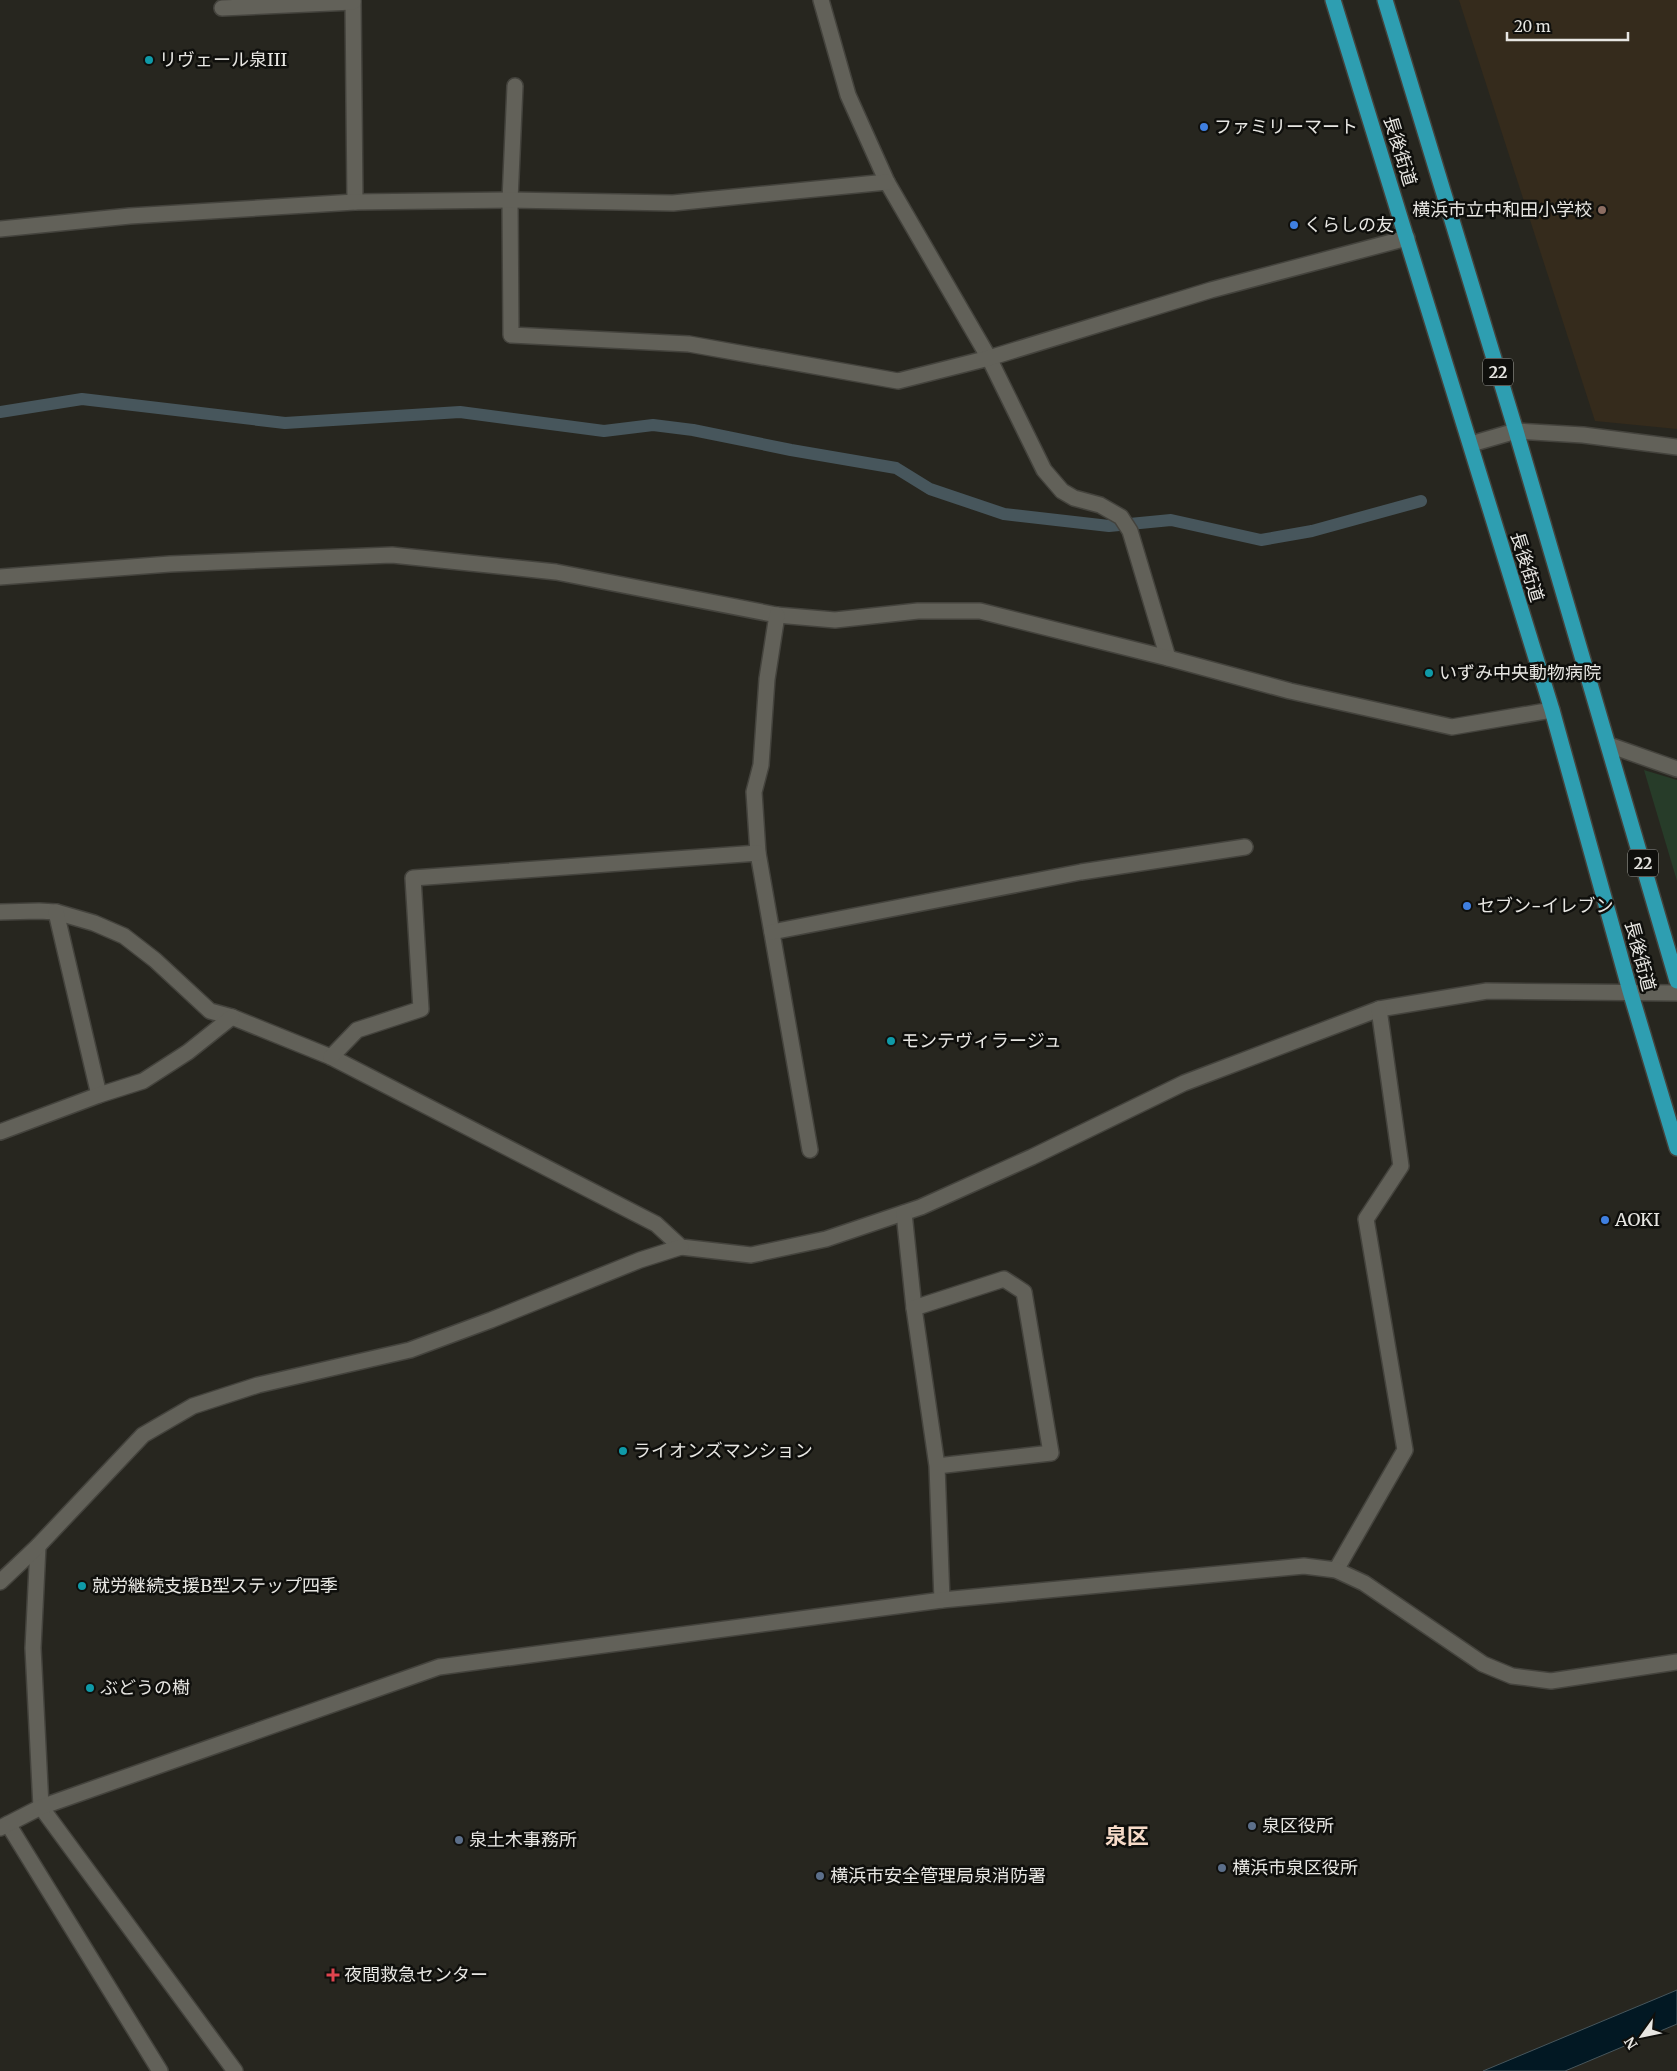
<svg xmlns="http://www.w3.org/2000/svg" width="1677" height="2071" font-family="Merriweather,'Noto Sans JP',serif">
<rect width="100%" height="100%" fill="#27261f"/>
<polygon fill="#352b1c" points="1459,0 1677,0 1677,429 1595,421"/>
<polygon fill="#273c29" points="1644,770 1677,780 1677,881"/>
<polygon fill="#021823" stroke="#47565c" points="1677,1990 1677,2024 1565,2071 1483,2071"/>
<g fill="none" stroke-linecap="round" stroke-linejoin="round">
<polyline stroke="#47565c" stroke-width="12" points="0,412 82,399 285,423 460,412 604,431 653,425 693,430 791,450 896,468 930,489 1004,514 1109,526 1171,520 1261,540 1312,531 1421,501"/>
<g stroke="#44433d" stroke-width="18">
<g id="minor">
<polyline points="353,0 355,202"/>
<polyline points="821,0 848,95 887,182 989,358 1044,470 1062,491 1074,498 1100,505 1121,517 1130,531 1168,658"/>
<polyline points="222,8 353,2"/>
<polyline points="515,86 510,200 511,335 689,344 898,381 989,358 1211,290 1407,238"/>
<polyline points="0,229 130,216 355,202 510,200 673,203 887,182"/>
<polyline points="1471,444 1516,431 1583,435 1677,447"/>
<polyline points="0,577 170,564 392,555 556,572 777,615 835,620 918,611 980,611 1168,658 1290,691 1452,727 1552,710"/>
<polyline points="777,615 767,679 761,765 754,792 758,853 810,1150"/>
<polyline points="1609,745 1677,769"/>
<polyline points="0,912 39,911 56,912 94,923 124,936 155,960 210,1011 232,1017 331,1057 656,1224 681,1247 751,1255 826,1239 921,1207 1032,1157 1184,1083 1379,1009 1487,991 1677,993"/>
<polyline points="56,912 99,1095"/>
<polyline points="772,932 1081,872 1245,847"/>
<polyline points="331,1057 357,1030 421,1009 413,878 758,853"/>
<polyline points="0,1132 99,1095 143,1081 188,1052 232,1017"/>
<polyline points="904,1213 914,1308"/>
<polyline points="937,1466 1051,1453 1024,1292 1004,1279 914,1308 937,1466 942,1600"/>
<polyline points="38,1546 33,1648 41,1807 235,2071"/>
<polyline points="1336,1570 1405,1450 1366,1219 1401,1166 1379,1009"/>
<polyline points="0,1582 38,1546 143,1435 193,1406 258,1385 410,1350 491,1320 640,1260 681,1247"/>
<polyline points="8,1824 160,2071"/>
<polyline points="0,1828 41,1807 439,1667 942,1600 1304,1566 1336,1570 1364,1583 1483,1664 1512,1676 1551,1681 1677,1662"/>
</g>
</g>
<g stroke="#44433d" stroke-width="18">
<g id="major">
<polyline points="1333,0 1552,710 1630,991 1677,1148"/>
<polyline points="1385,0 1516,431 1677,981"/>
</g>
</g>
<use href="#minor" stroke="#626159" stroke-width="15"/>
<use href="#major" stroke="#2e9eb1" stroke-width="15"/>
</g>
<g fill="#0f9aa8" stroke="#0f0f0c" stroke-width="2">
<circle cx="149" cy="60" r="5"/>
<circle cx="1429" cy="673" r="5"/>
<circle cx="891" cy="1041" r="5"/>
<circle cx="623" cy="1451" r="5"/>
<circle cx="82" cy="1586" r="5"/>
<circle cx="90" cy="1688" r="5"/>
</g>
<g fill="#3f7fe0" stroke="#0f0f0c" stroke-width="2">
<circle cx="1204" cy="127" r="5"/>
<circle cx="1294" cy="225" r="5"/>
<circle cx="1467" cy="906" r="5"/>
<circle cx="1605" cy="1220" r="5"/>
</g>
<circle fill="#8d6e63" stroke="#0f0f0c" stroke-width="2" cx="1602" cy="210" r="5"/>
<g fill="#5c6f8a" stroke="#0f0f0c" stroke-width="2">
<circle cx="1252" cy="1826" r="5"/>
<circle cx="459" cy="1840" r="5"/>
<circle cx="1222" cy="1868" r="5"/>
<circle cx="820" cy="1876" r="5"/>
</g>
<path fill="#e0444e" stroke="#0f0f0c" stroke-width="2" d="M330.5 1967.5h5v5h5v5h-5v5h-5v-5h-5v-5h5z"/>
<g text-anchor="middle" stroke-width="5" stroke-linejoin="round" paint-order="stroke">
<g fill="#0f0f0c" stroke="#a6a6a2" stroke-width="1">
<rect x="1483" y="358.5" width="30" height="27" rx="4"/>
<rect x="1628" y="849.5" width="30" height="27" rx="4"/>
</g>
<g font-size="16" font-weight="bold" fill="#e7e6e2">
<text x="1498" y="378">22</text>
<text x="1643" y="869">22</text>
</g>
<g font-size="18" fill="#e7e6e2" stroke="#0f0f0c" text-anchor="start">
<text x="159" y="66">リヴェール泉III</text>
<text x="1214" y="133">ファミリーマート</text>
<text x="1592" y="216" text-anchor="end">横浜市立中和田小学校</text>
<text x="1304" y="231">くらしの友</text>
<text x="1439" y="679">いずみ中央動物病院</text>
<text x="1477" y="912">セブン-イレブン</text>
<text x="901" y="1047">モンテヴィラージュ</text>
<text x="1615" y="1226">AOKI</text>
<text x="633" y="1457">ライオンズマンション</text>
<text x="92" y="1592">就労継続支援B型ステップ四季</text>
<text x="100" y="1694">ぶどうの樹</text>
<text x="1262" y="1832">泉区役所</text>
<text x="469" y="1846">泉土木事務所</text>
<text x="1232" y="1874">横浜市泉区役所</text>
<text x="830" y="1882">横浜市安全管理局泉消防署</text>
<text x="344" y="1981">夜間救急センター</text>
</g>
<g font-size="18" fill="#e7e6e2" stroke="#0f0f0c">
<text transform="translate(1400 151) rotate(73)" y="6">長後街道</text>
<text transform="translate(1527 567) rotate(73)" y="6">長後街道</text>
<text transform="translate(1640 956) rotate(75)" y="6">長後街道</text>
</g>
<g font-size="22" font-weight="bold" fill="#f7dbc8" stroke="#0f0f0c">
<text x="1127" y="1844">泉区</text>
</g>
</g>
<g transform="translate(1642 2036) rotate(237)" stroke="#0f0f0c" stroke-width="4" paint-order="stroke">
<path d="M0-4L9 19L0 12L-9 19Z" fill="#e7e6e2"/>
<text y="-8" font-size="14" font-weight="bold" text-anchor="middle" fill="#e7e6e2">N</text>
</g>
<path d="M1507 32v8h121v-8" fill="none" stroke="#e7e6e2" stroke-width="2.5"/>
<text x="1514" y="32" font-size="15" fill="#e7e6e2" stroke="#0f0f0c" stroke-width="4" paint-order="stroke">20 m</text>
</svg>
